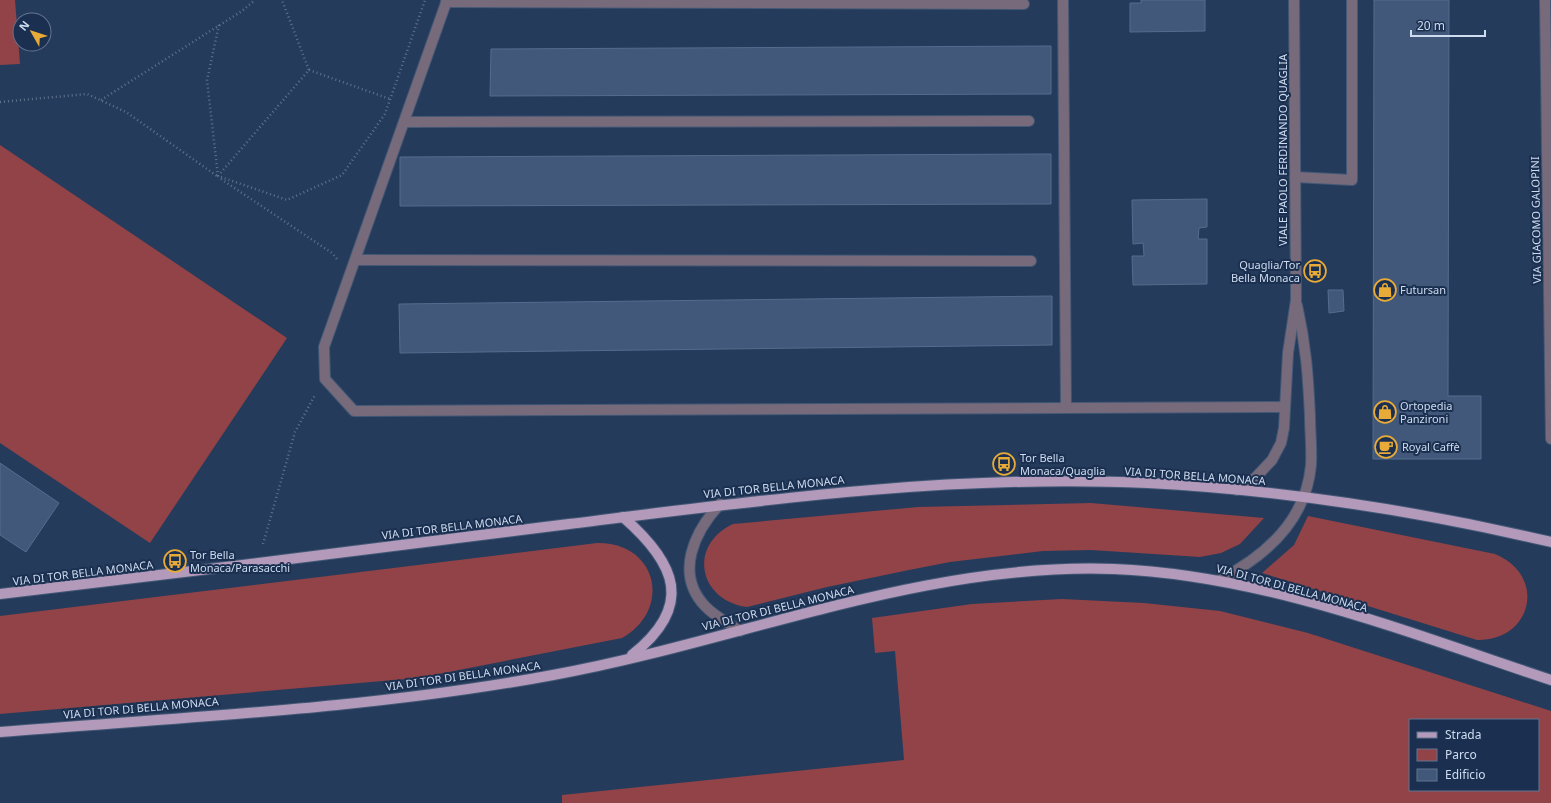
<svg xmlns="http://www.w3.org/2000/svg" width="1551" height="803" font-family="'Noto Sans',sans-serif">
<rect width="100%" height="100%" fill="#253b5b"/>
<g fill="#914347" fill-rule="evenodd">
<polygon points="0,0 15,0 20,64 0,65"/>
<polygon points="0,145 287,338 150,543 0,443"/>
<path d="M1091,503l173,15 -24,26 -19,9 -21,4 -109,-7 -48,1 -93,11 -41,8 -82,17 -80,20c-49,-7 -59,-62 -14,-83l185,-17z"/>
<path d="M1308,516l187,38c52,21 38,87 -18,86l-215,-67 32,-28z"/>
<path d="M597,543c60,-1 76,66 25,95l-204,40 -418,36v-98z"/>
<path d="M1062,599l82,4 76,8 88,22 243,78v92h-989v-8l342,-35 -9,-109 -20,2 -3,-35 100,-14zM1410,720h128v70h-128z"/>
</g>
<g fill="#41587a" stroke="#546c8f">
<polygon points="1141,0 1205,0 1205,31 1130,32 1130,3 1141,3"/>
<polygon points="1374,0 1449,0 1448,396 1481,396 1481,459 1373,459"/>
<polygon points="1051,46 1051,94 490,96 491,49"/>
<polygon points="1051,154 1051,204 400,206 400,157"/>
<polygon points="1207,199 1207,227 1199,228 1198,239 1207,239 1207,284 1133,285 1132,256 1144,256 1143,243 1133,244 1132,200"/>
<polygon points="1328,290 1343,290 1344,311 1329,313"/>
<polygon points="1052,296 1052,345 400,353 399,304"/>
<polygon points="0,463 59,503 26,552 0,535"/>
</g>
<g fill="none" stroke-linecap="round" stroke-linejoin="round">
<g stroke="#435876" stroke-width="12">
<g id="minor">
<polyline points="447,0 324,347 325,379 354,411 1285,407"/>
<polyline points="1063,0 1066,408"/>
<polyline points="1545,0 1551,439"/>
<polyline points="446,2 1024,4"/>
<polyline points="404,122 1029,121"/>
<polyline points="1295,177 1352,180 1352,0"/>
<polyline points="355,260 1031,261"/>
<polyline points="1237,490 1255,478 1272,460 1281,443 1284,428 1288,353 1296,300 1294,0"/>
<path d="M720,504c-25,27 -46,69 -15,102 9,10 23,17 35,25"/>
<path d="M1219,580c47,-24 87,-59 92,-115 1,-17 -1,-33 -1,-49 -2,-41 -4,-71 -13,-111"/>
</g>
</g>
<g stroke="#435876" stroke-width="12">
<g id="major">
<path d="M623,517c54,47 71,89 9,138"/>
<path d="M0,594c190,-22 379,-46 569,-70 192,-24 385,-50 579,-41 135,7 271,28 403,59"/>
<path d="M0,732c184,-15 371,-23 553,-57 187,-34 368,-113 561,-106 151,6 295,64 437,111"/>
</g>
</g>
<g stroke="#60738f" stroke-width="2.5" stroke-dasharray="1 3" stroke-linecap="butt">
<polyline points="219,25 207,80 218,176 287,200 342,175 385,114 425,0"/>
<polyline points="309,70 390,99"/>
<polyline points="101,100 242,11 255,0"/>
<polyline points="0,102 87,94 126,112 217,176"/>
<polyline points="218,176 309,70 282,0"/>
<polyline points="221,179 332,253 337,259"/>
<polyline points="263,544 295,432 315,395"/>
</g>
<use href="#minor" stroke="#776b7b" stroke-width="10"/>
<use href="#major" stroke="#b39aba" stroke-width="10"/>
</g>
<defs>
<g id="bus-ring" transform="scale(1.15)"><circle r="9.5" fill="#1b3050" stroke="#e9ab38" stroke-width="1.5"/><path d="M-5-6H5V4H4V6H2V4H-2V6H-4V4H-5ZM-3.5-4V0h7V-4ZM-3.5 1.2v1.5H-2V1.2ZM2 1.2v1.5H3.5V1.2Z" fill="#e9ab38"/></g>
<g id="shop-ring" transform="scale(1.15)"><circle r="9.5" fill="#1b3050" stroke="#e9ab38" stroke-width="1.5"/><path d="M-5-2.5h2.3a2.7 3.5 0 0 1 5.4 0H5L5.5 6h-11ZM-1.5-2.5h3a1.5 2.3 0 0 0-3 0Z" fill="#e9ab38"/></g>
<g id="cafe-ring" transform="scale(1.15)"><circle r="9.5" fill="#1b3050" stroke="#e9ab38" stroke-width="1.5"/><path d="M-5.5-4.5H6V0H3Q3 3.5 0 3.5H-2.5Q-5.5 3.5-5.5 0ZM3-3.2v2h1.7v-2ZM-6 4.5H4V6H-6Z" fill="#e9ab38"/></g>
</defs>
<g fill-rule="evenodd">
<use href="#bus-ring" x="1315" y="271"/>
<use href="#shop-ring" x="1385" y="290"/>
<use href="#shop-ring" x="1385" y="412"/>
<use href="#cafe-ring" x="1386" y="447"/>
<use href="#bus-ring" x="1004" y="464"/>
<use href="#bus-ring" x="175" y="561"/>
</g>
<g text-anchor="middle" stroke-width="4" stroke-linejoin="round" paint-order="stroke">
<g font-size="11" fill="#cedcf0" stroke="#1b3050">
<text transform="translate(1283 150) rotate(-90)" y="4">VIALE PAOLO FERDINANDO QUAGLIA</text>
<text transform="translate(1536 220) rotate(-91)" y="4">VIA GIACOMO GALOPINI</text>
<text transform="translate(1195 476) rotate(4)" y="4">VIA DI TOR BELLA MONACA</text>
<text transform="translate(774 487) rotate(-6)" y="4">VIA DI TOR BELLA MONACA</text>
<text transform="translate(452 527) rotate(-7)" y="4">VIA DI TOR BELLA MONACA</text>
<text transform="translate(83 573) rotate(-7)" y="4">VIA DI TOR BELLA MONACA</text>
<text transform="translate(1292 588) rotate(15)" y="4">VIA DI TOR DI BELLA MONACA</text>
<text transform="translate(778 608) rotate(-14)" y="4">VIA DI TOR DI BELLA MONACA</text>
<text transform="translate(463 676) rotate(-8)" y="4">VIA DI TOR DI BELLA MONACA</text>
<text transform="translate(141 708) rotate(-5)" y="4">VIA DI TOR DI BELLA MONACA</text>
</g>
<g font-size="11" fill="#cedcf0" stroke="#1b3050" text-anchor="start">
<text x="1300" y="269" text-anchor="end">Quaglia/Tor<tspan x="1300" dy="13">Bella Monaca</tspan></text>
<text x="1400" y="294">Futursan</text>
<text x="1400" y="410">Ortopedia<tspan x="1400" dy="13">Panzironi</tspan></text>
<text x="1402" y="451">Royal Caffè</text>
<text x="1020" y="462">Tor Bella<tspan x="1020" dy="13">Monaca/Quaglia</tspan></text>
<text x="190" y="559">Tor Bella<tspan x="190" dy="13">Monaca/Parasacchi</tspan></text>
</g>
</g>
<rect x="1409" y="719" width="130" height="72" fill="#1b3050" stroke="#637590"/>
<rect x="1417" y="732" width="20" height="6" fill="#b39aba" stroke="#637590"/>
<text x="1445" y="739" font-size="12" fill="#cedcf0">Strada</text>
<rect x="1417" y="749" width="20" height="12" fill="#914347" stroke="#637590"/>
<text x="1445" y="759" font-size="12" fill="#cedcf0">Parco</text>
<rect x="1417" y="769" width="20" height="12" fill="#41587a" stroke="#637590"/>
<text x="1445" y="779" font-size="12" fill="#cedcf0">Edificio</text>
<g transform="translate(32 32) rotate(309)"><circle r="19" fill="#1b3050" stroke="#637590"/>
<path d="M0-3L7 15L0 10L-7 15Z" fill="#e9ab38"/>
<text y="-6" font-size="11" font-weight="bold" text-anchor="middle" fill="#cedcf0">N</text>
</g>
<path d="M1411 30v6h74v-6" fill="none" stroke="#cedcf0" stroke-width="2"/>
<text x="1417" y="30" font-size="12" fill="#cedcf0" stroke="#1b3050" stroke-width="3" paint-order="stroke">20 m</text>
</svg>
